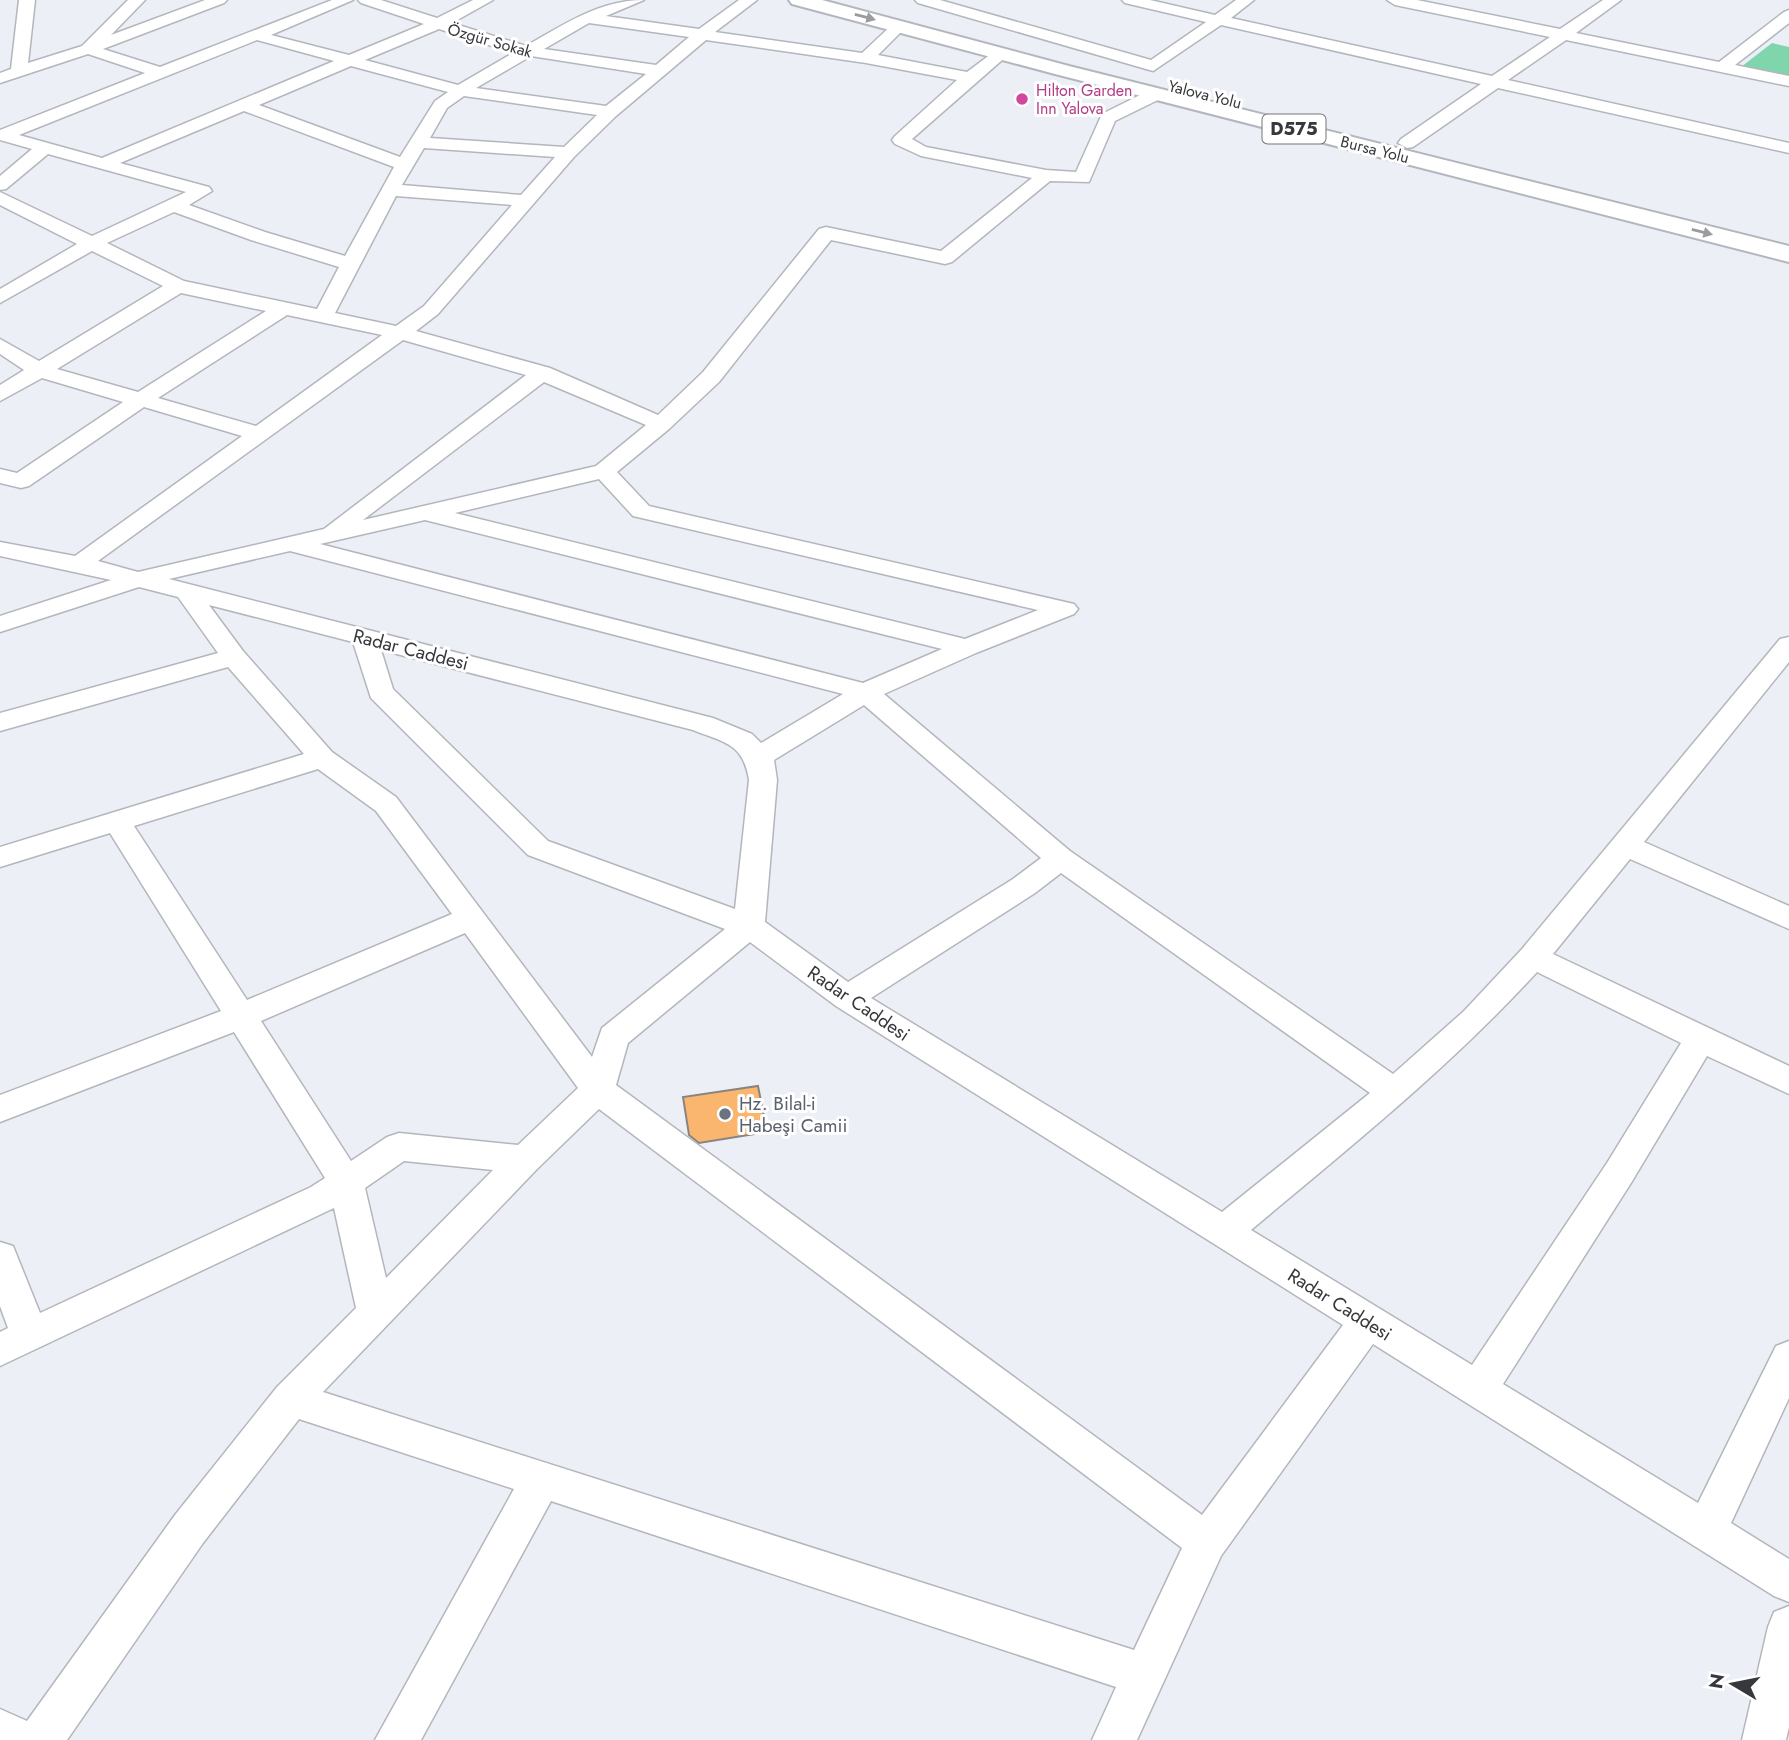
<svg xmlns="http://www.w3.org/2000/svg" width="1789" height="1740" font-family="Jost,sans-serif">
<rect width="100%" height="100%" fill="#ecf0f6"/>
<polygon fill="#7fd6ac" points="1772,43 1789,47 1789,76 1741,67"/>
<polygon fill="#fab66e" stroke="#898480" stroke-width="2" points="758,1086 767,1132 699,1143 689,1135 683,1097"/>
<g fill="none" stroke-linecap="round" stroke-linejoin="round">
<g stroke="#b3b6bc" stroke-width="3">
<g id="minor">
<path d="M19,0h16l-7,63 54,-17 46,-46h17l-34,35 94,-35h22l-3,3 -121,46 57,18 172,-67h21l-82,35 78,20 75,-31 -63,-21 -3,-3h23l56,18 36,-18h20l-41,23 74,23c37,-21 73,-46 118,-46l-38,16 93,13 40,-29h18l-42,32 147,21 32,-30 5,-2 8,5 -29,29 89,17 28,-21h12l2,3 -97,85 14,8 120,23 30,2 26,-58 48,-24h12l2,4 -2,4 -47,23 -26,61 -39,-1 -98,81 -7,2 -114,-24 -112,142 -50,47 -52,43 32,34 425,98 4,5 -4,5 -98,39 -92,41 186,157 323,223 71,-63 58,-62 258,-310 9,-2v25l-145,180 145,64v23l-159,-70 -77,95 236,112v28l-82,-38 -76,127 -128,201 195,119 78,-157 13,-5v57l-58,125 58,36v43l-15,-6 -401,-252 -152,212 -84,184h-45l24,-53 -565,-186 -130,239h-46l139,-251 -215,-70 -96,124 -136,197h-67v-31l27,12 148,-206 102,-128 79,-79 -22,-100 -334,158v-34l8,-4 -8,-22v-64l13,4 27,67 271,-126 14,-9 -91,-146 -234,90v-27l221,-84 -111,-178 -110,34v-20l304,-93 -76,-87 -228,64v-18l218,-60 -40,-56 -39,-10 -139,45v-16l111,-36 -111,-24v-14l75,14 167,-120 -98,-29 -115,79 -8,2 -21,-5v-14l17,4 106,-71 -81,-24 -42,23v-16l24,-15 -24,-16v-15l39,22 124,-75 -71,-35 -92,52v-14l77,-45 -77,-39v-13l92,44 94,-44 -138,-38 -42,35 -6,1v-14l32,-27 -32,-9v-10l145,-57 -57,-19 -88,29v-10l11,-4zM589,23l100,14 -33,28 -112,-16zM439,29l74,24 -55,32 -93,-25zM257,40l77,21 -232,97 -83,-23zM706,40l160,23 91,17 -62,56 -3,4 3,4 26,12 111,22 -91,73 -115,-24 -7,2 -116,143 -45,43 -108,-47 -134,-37 22,-17 136,-157 42,-41zM531,56l115,18 -40,32 -130,-18zM351,66l97,26 -13,9 -35,56 -141,-52zM464,96l133,19 -33,32 -134,-9 17,-30zM244,111l150,56 -49,89 -80,-24 -76,-27 23,-14 -3,-4 -89,-24zM424,148l131,9 -34,38 -119,-10zM396,196l116,9 -88,101 -28,20 -61,-13zM174,212l77,28 88,27 -22,42 -133,-28 -77,-38zM181,293l85,18 -128,81 -81,-23zM287,315l95,20 -126,91 -98,-28zM403,340l123,35 -202,154 -186,43 -40,-11zM544,382l102,43 -50,41 -233,54zM599,479l34,37 405,94 -73,29 -510,-126zM425,520l517,129 -79,34 -543,-139zM290,551l553,143 -82,49 -9,-9 -39,-16 -544,-139zM209,605l144,37 18,56 157,157 197,74 -123,99 -10,29 -196,-260 -64,-45 -89,-101zM381,650l312,80c32,13 50,13 56,50l-14,129 -187,-68 -155,-152zM864,705l177,153 -28,21 -165,103 -83,-60 12,-142 -3,-20zM318,769l58,42 76,103 -205,86 -113,-174zM1061,873l309,220 -148,119 -351,-214 164,-105zM465,933l113,155 -60,57 -119,-12 -12,4 -36,24 -90,-140zM750,942l86,64 507,319 -141,190 -586,-430 12,-42zM1537,972l144,71 -74,120 -135,202 -221,-135c99,-83 199,-163 286,-258zM599,1109l583,439 -48,102 -811,-258 214,-223zM404,1161l89,9 -107,108 -21,-90z"/>
<polygon points="915,0 940,0 1151,60 1206,22 1125,3 1122,0 1150,0 1215,15 1236,0 1254,0 1231,18 1492,76 1550,37 1395,5 1387,0 1417,0 1560,29 1603,0 1621,0 1576,33 1719,62 1784,12 1789,10 1789,23 1735,65 1789,76 1789,86 1566,40 1508,80 1789,143 1789,153 1498,88 1413,147 1407,148 1398,143 1401,139 1481,84 1221,25 1153,71 918,3"/>
<polygon points="1789,1606 1789,1727 1786,1740 1742,1740 1768,1627 1774,1612"/>
</g>
</g>
<g stroke="#b3b6bc" stroke-width="4">
<polygon id="highway" points="789,0 822,0 1069,66 1789,246 1789,262 1055,74 792,4"/>
</g>
<use href="#minor" fill="#fff" fill-rule="evenodd"/>
<use href="#highway" fill="#fff" fill-rule="evenodd"/>
</g>
<defs><path id="oneway-solid" d="M-6-.8H1V-3.2L6.5 0L1 3.2V.8H-6Z" transform="scale(1.75)"/></defs>
<g fill="#9b9c9d">
<use href="#oneway-solid" transform="translate(865 17) rotate(15)"/>
<use href="#oneway-solid" transform="translate(1702 232) rotate(14)"/>
</g>
<circle fill="#d1479c" stroke="#fff" stroke-width="2.5" cx="1022" cy="99" r="7"/>
<circle fill="#6b7280" stroke="#fff" stroke-width="2.5" cx="725" cy="1114" r="7"/>
<g text-anchor="middle" stroke-width="6" stroke-linejoin="round" paint-order="stroke">
<g font-size="16" fill="#37383b" stroke="#fff">
<text transform="translate(490 40) rotate(16)" y="6">Özgür Sokak</text>
<text transform="translate(1205 94) rotate(14)" y="6">Yalova Yolu</text>
<text transform="translate(1375 149) rotate(14)" y="6">Bursa Yolu</text>
</g>
<g font-size="16" fill="#b23c85" stroke="#fff" text-anchor="start">
<text x="1036" y="96">Hilton Garden<tspan x="1036" dy="18">Inn Yalova</tspan></text>
</g>
<rect fill="#fff" stroke="#737476" stroke-width="2" x="1262.5" y="114.5" width="63" height="29" rx="5"/>
<g font-size="18" font-weight="bold" fill="#37383b">
<text x="1294" y="135">D575</text>
</g>
<g font-size="19" fill="#37383b" stroke="#fff">
<text transform="translate(411 649) rotate(14)" y="7">Radar Caddesi</text>
<text transform="translate(859 1003) rotate(34)" y="7">Radar Caddesi</text>
<text transform="translate(1340 1304) rotate(32)" y="7">Radar Caddesi</text>
</g>
<g font-size="19" fill="#5b616d" stroke="#fff" text-anchor="start">
<text x="739" y="1110">Hz. Bilal-i<tspan x="739" dy="22">Habeşi Camii</tspan></text>
</g>
</g>
<g transform="translate(1733 1684) rotate(280)" stroke="#ffffff" stroke-width="5" paint-order="stroke">
<path d="M0-5L12 26L0 18L-12 26Z" fill="#37383b"/>
<text y="-10" font-size="19" font-weight="bold" text-anchor="middle" fill="#37383b">N</text>
</g>
</svg>
